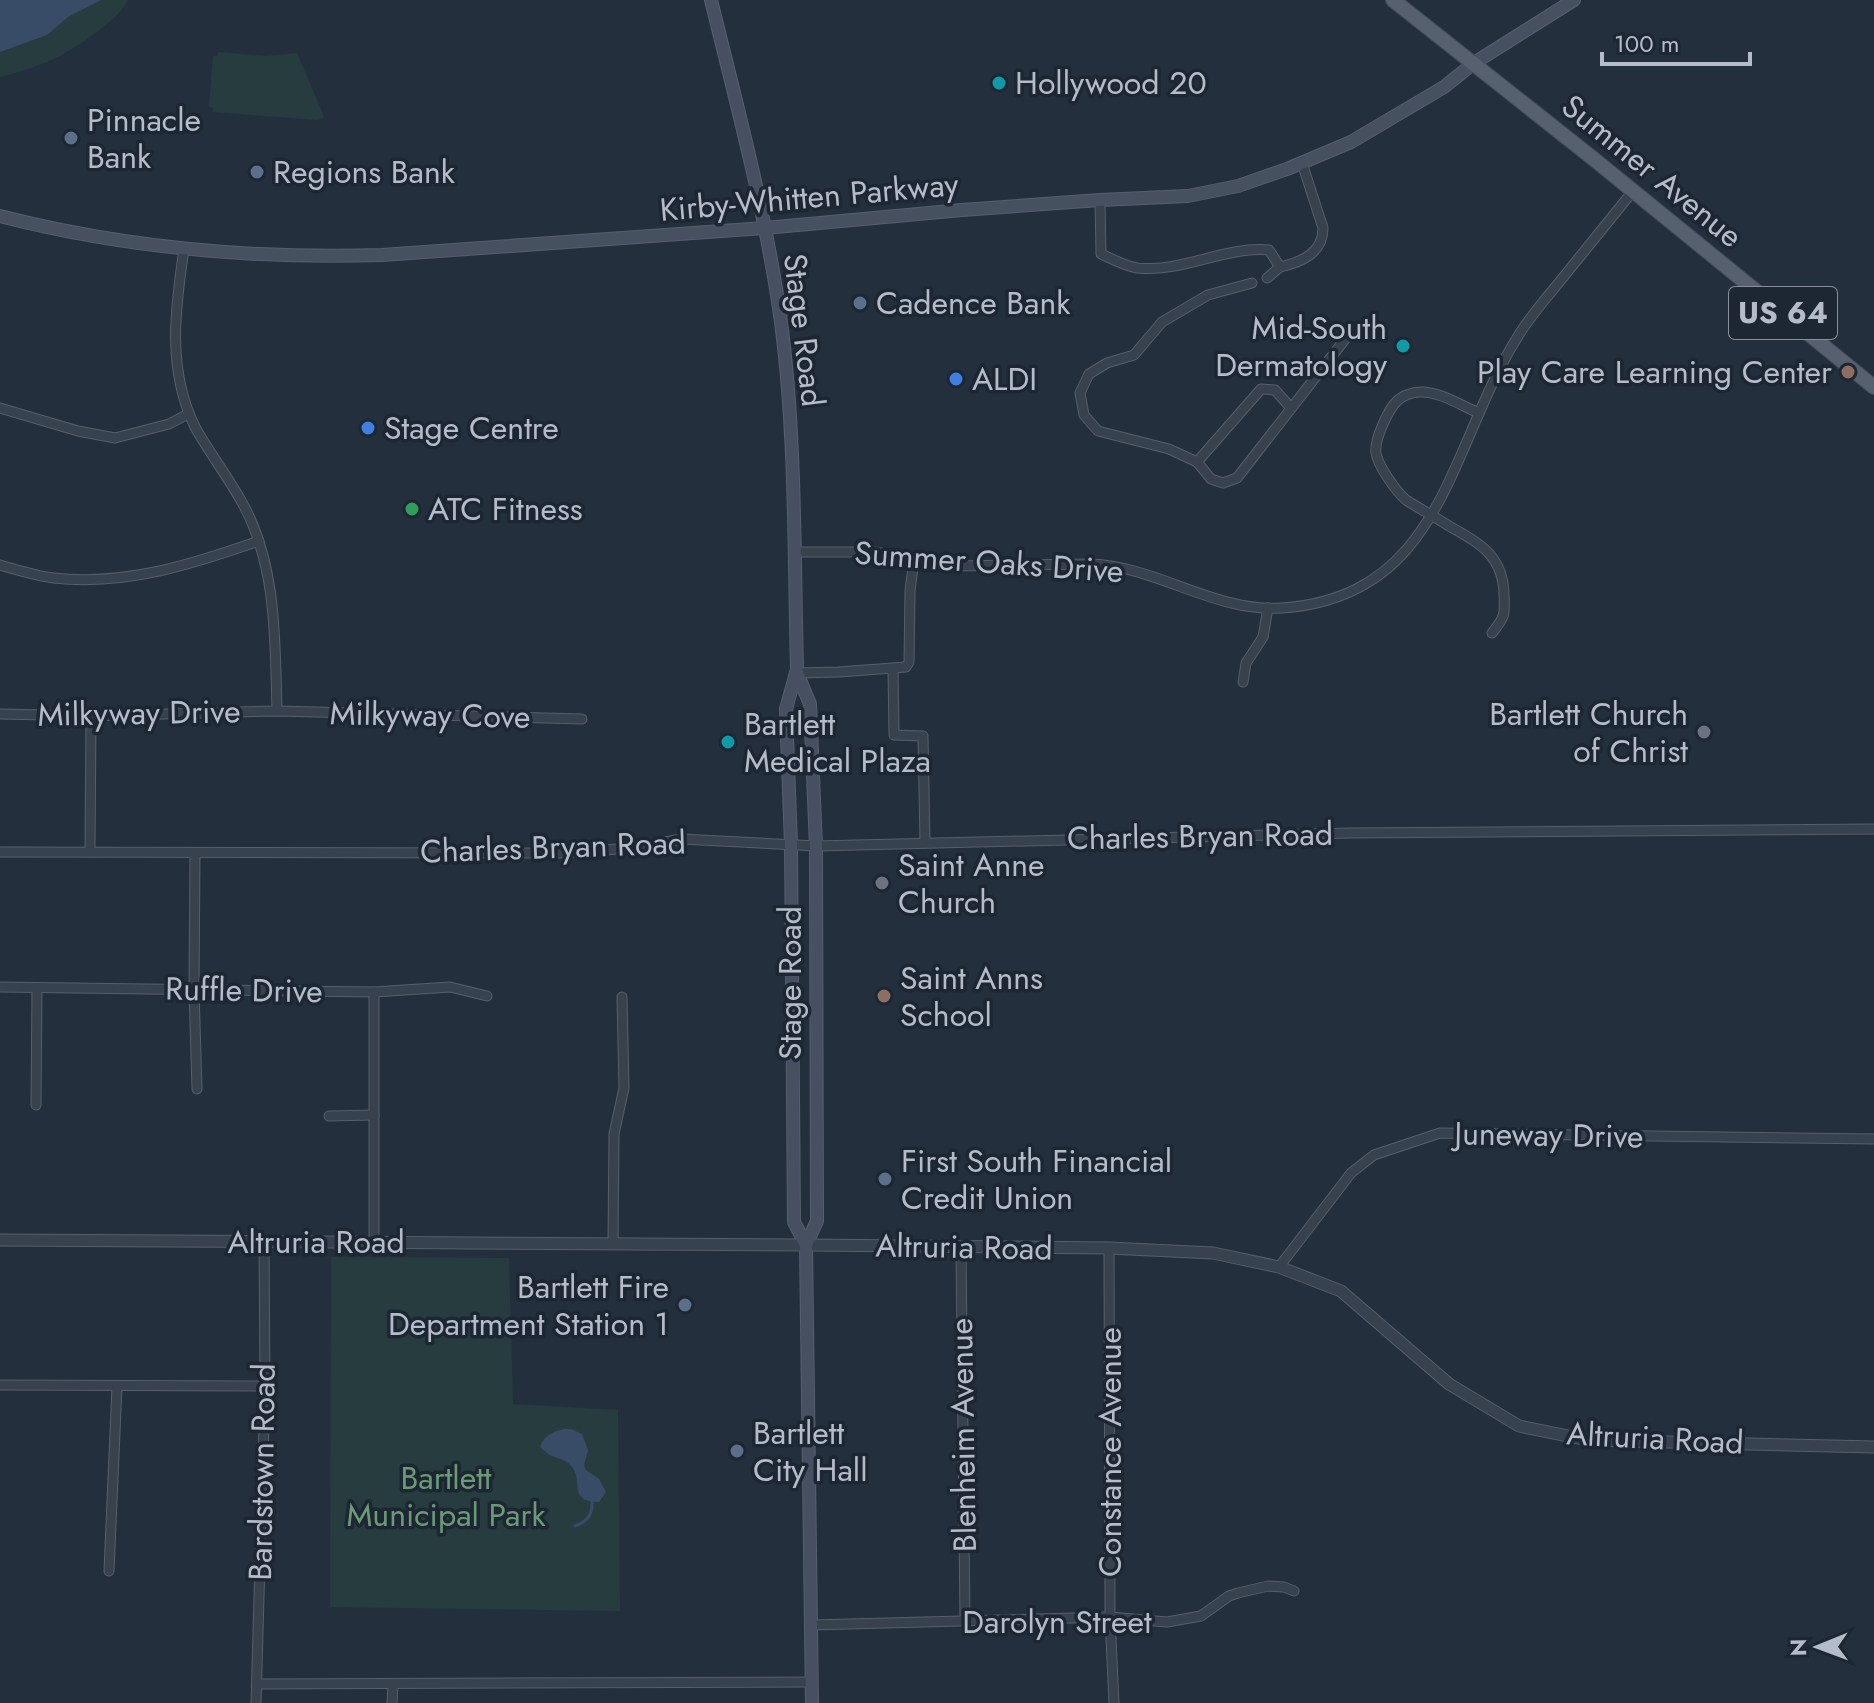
<svg xmlns="http://www.w3.org/2000/svg" width="1874" height="1703" font-family="Jost,sans-serif">
<rect width="100%" height="100%" fill="#242f3e"/>
<g fill="#263c3f">
<path d="M0,0h128c-9,20 -49,45 -68,56 -18,9 -40,16 -60,21z"/>
<polygon points="218,52 266,56 297,53 323,114 323,118 317,120 213,112 213,108 209,107 213,56 218,56"/>
<polygon points="331,1257 509,1258 513,1404 618,1410 620,1611 330,1607"/>
</g>
<g fill="#394c67">
<polygon points="0,0 101,0 68,17 47,35 0,52"/>
<path d="M564,1429h7l11,5 6,16 -4,15 2,5 13,9 7,13 -7,10c-32,-1 -15,-20 -27,-35 -6,-8 -14,-8 -22,-12 -3,-2 -8,-6 -10,-8 3,-11 14,-16 24,-18z"/>
</g>
<g fill="none" stroke-linecap="round" stroke-linejoin="round">
<path stroke="#394c67" stroke-width="3" d="M575,1526c12,-4 18,-12 17,-25"/>
<g stroke="#565f6c" stroke-width="11">
<g id="minor">
<path d="M1100,200l1,54c11,5 24,12 36,14 45,5 87,-22 132,-18l11,17c22,-5 43,-14 43,-39l-21,-65"/>
<path d="M184,249c-9,60 -17,121 11,178 15,27 34,51 49,79 33,62 31,136 33,205"/>
<polyline points="1267,278 1280,267"/>
<polyline points="1252,283 1208,295 1162,322 1134,355 1107,363 1089,374 1080,393 1084,415 1098,431 1169,449 1197,462 1211,479 1223,483 1237,478 1353,329"/>
<polyline points="0,408 78,431 115,438 169,424 188,414"/>
<path d="M1479,413c-17,-7 -40,-22 -59,-21 -8,0 -18,4 -23,9 -9,9 -23,39 -21,52 2,13 20,38 30,47 14,9 29,17 43,26 30,17 54,29 55,68 1,21 1,23 -12,39"/>
<polyline points="1197,462 1261,389 1275,390 1291,408"/>
<path d="M794,552h81l79,14 135,-2c66,1 126,49 193,44 163,-11 167,-165 238,-275 12,-19 27,-36 41,-53 24,-30 48,-59 72,-89"/>
<path d="M0,565c17,5 36,11 54,13 72,8 139,-14 205,-37"/>
<polyline points="893,669 894,735 923,736 925,843"/>
<polyline points="797,673 839,672 906,667 909,662 910,591 914,559"/>
<polyline points="1243,682 1246,663 1263,637 1268,608"/>
<polyline points="0,714 91,716 277,711 582,719"/>
<polyline points="90,851 91,716"/>
<polyline points="0,852 559,853 633,848 681,839 816,846 1350,833 1874,829"/>
<polyline points="195,854 194,990 197,1089"/>
<polyline points="0,987 374,992 450,987 487,996"/>
<polyline points="374,992 374,1242"/>
<polyline points="36,1105 37,988"/>
<polyline points="329,1116 374,1115"/>
<polyline points="613,1244 614,1134 624,1088 622,997"/>
<polyline points="961,1248 965,1622"/>
<polyline points="1109,1248 1110,1617 1114,1703"/>
<polyline points="1279,1267 1351,1173 1374,1155 1440,1133 1874,1139"/>
<polyline points="0,1385 265,1386"/>
<polyline points="109,1571 117,1386"/>
<polyline points="811,1625 1110,1617 1167,1622 1201,1616 1229,1596 1238,1593 1268,1586 1284,1587 1294,1591"/>
<polyline points="257,1684 811,1682"/>
<polyline points="256,1703 265,1386 264,1241"/>
<polyline points="392,1703 393,1684"/>
</g>
</g>
<g stroke="#565f6c" stroke-width="13">
<polyline id="tertiary" points="0,1240 806,1245 1109,1248 1213,1253 1279,1267 1341,1291 1449,1384 1519,1426 1588,1440 1874,1447"/>
</g>
<g stroke="#565f6c" stroke-width="14">
<g id="secondary">
<path d="M711,0c26,106 55,213 70,322 15,114 13,232 16,347l-11,40 5,136 3,377 12,23"/>
<path d="M0,216c125,32 253,43 382,39l383,-27 197,-18 138,-10 88,-4 50,-10 49,-17 64,-27 93,-55 30,-24 100,-63"/>
<polyline points="797,673 810,704 816,846 817,1221 806,1245 812,1703"/>
</g>
</g>
<g stroke="#414a57" stroke-width="16">
<polyline id="primary" points="1393,0 1595,160 1874,387"/>
</g>
<use href="#minor" stroke="#38414e" stroke-width="9"/>
<use href="#tertiary" stroke="#38414e" stroke-width="11"/>
<use href="#secondary" stroke="#465061" stroke-width="12"/>
<use href="#primary" stroke="#56606e" stroke-width="14"/>
</g>
<g fill="#0f9aa8" stroke="#1d2633" stroke-width="3">
<circle cx="999" cy="83" r="8"/>
<circle cx="1403" cy="346" r="8"/>
<circle cx="728" cy="742" r="8"/>
</g>
<g fill="#5c6f8a" stroke="#1d2633" stroke-width="3">
<circle cx="71" cy="138" r="8"/>
<circle cx="257" cy="172" r="8"/>
<circle cx="860" cy="303" r="8"/>
<circle cx="885" cy="1179" r="8"/>
<circle cx="685" cy="1305" r="8"/>
<circle cx="737" cy="1451" r="8"/>
</g>
<g fill="#8d6e63" stroke="#1d2633" stroke-width="3">
<circle cx="1848" cy="372" r="8"/>
<circle cx="884" cy="996" r="8"/>
</g>
<g fill="#3f7fe0" stroke="#1d2633" stroke-width="3">
<circle cx="956" cy="379" r="8"/>
<circle cx="368" cy="428" r="8"/>
</g>
<circle fill="#2e9e5b" stroke="#1d2633" stroke-width="3" cx="412" cy="509" r="8"/>
<g fill="#6b7280" stroke="#1d2633" stroke-width="3">
<circle cx="1704" cy="732" r="8"/>
<circle cx="882" cy="883" r="8"/>
</g>
<g text-anchor="middle" stroke-width="7" stroke-linejoin="round" paint-order="stroke">
<rect fill="#1d2633" stroke="#878f9c" stroke-width="2" x="1729" y="287" width="108" height="52" rx="6"/>
<g font-size="30" font-weight="bold" fill="#b4bcc9">
<text x="1783" y="323">US 64</text>
</g>
<g font-size="32" fill="#b4bcc9" stroke="#1d2633" text-anchor="start">
<text x="1015" y="94">Hollywood 20</text>
<text x="87" y="131">Pinnacle<tspan x="87" dy="37">Bank</tspan></text>
<text x="273" y="183">Regions Bank</text>
<text x="876" y="314">Cadence Bank</text>
<text x="1387" y="339" text-anchor="end">Mid-South<tspan x="1387" dy="37">Dermatology</tspan></text>
<text x="1832" y="383" text-anchor="end">Play Care Learning Center</text>
<text x="972" y="390">ALDI</text>
<text x="384" y="439">Stage Centre</text>
<text x="428" y="520">ATC Fitness</text>
<text x="1688" y="725" text-anchor="end">Bartlett Church<tspan x="1688" dy="37">of Christ</tspan></text>
<text x="744" y="735">Bartlett<tspan x="744" dy="37">Medical Plaza</tspan></text>
<text x="898" y="876">Saint Anne<tspan x="898" dy="37">Church</tspan></text>
<text x="900" y="989">Saint Anns<tspan x="900" dy="37">School</tspan></text>
<text x="901" y="1172">First South Financial<tspan x="901" dy="37">Credit Union</tspan></text>
<text x="669" y="1298" text-anchor="end">Bartlett Fire<tspan x="669" dy="37">Department Station 1</tspan></text>
<text x="753" y="1444">Bartlett<tspan x="753" dy="37">City Hall</tspan></text>
</g>
<g font-size="32" fill="#b4bcc9" stroke="#1d2633">
<text transform="translate(1652 171) rotate(39)" y="11">Summer Avenue</text>
<text transform="translate(809 197) rotate(-5)" y="11">Kirby-Whitten Parkway</text>
<text transform="translate(804 330) rotate(83)" y="11">Stage Road</text>
<text transform="translate(989 562) rotate(4)" y="11">Summer Oaks Drive</text>
<text transform="translate(139 713) rotate(-1)" y="11">Milkyway Drive</text>
<text transform="translate(430 715) rotate(1)" y="11">Milkyway Cove</text>
<text transform="translate(1200 836) rotate(-1)" y="11">Charles Bryan Road</text>
<text transform="translate(553 847) rotate(-2)" y="11">Charles Bryan Road</text>
<text transform="translate(790 983) rotate(-90)" y="11">Stage Road</text>
<text transform="translate(244 990) rotate(1)" y="11">Ruffle Drive</text>
<text transform="translate(1549 1135) rotate(1)" y="11">Juneway Drive</text>
<text x="316" y="1253">Altruria Road</text>
<text transform="translate(964 1247) rotate(1)" y="11">Altruria Road</text>
<text transform="translate(963 1435) rotate(-91)" y="11">Blenheim Avenue</text>
<text transform="translate(1655 1438) rotate(3)" y="11">Altruria Road</text>
<text transform="translate(1110 1452) rotate(-90)" y="11">Constance Avenue</text>
<text transform="translate(262 1472) rotate(-89)" y="11">Bardstown Road</text>
<text x="1057" y="1633">Darolyn Street</text>
</g>
<g font-size="32" fill="#6b9a76" stroke="#1d2633">
<text x="446" y="1489">Bartlett<tspan x="446" dy="37">Municipal Park</tspan></text>
</g>
</g>
<g transform="translate(1818 1647) rotate(269)" stroke="#1d2633" stroke-width="6" paint-order="stroke">
<path d="M0-6L14 30L0 20L-14 30Z" fill="#b4bcc9"/>
<text y="-12" font-size="22" font-weight="bold" text-anchor="middle" fill="#b4bcc9">N</text>
</g>
<path d="M1602 52v12h148v-12" fill="none" stroke="#b4bcc9" stroke-width="4"/>
<text x="1614" y="52" font-size="24" fill="#b4bcc9" stroke="#1d2633" stroke-width="6" paint-order="stroke">100 m</text>
</svg>
